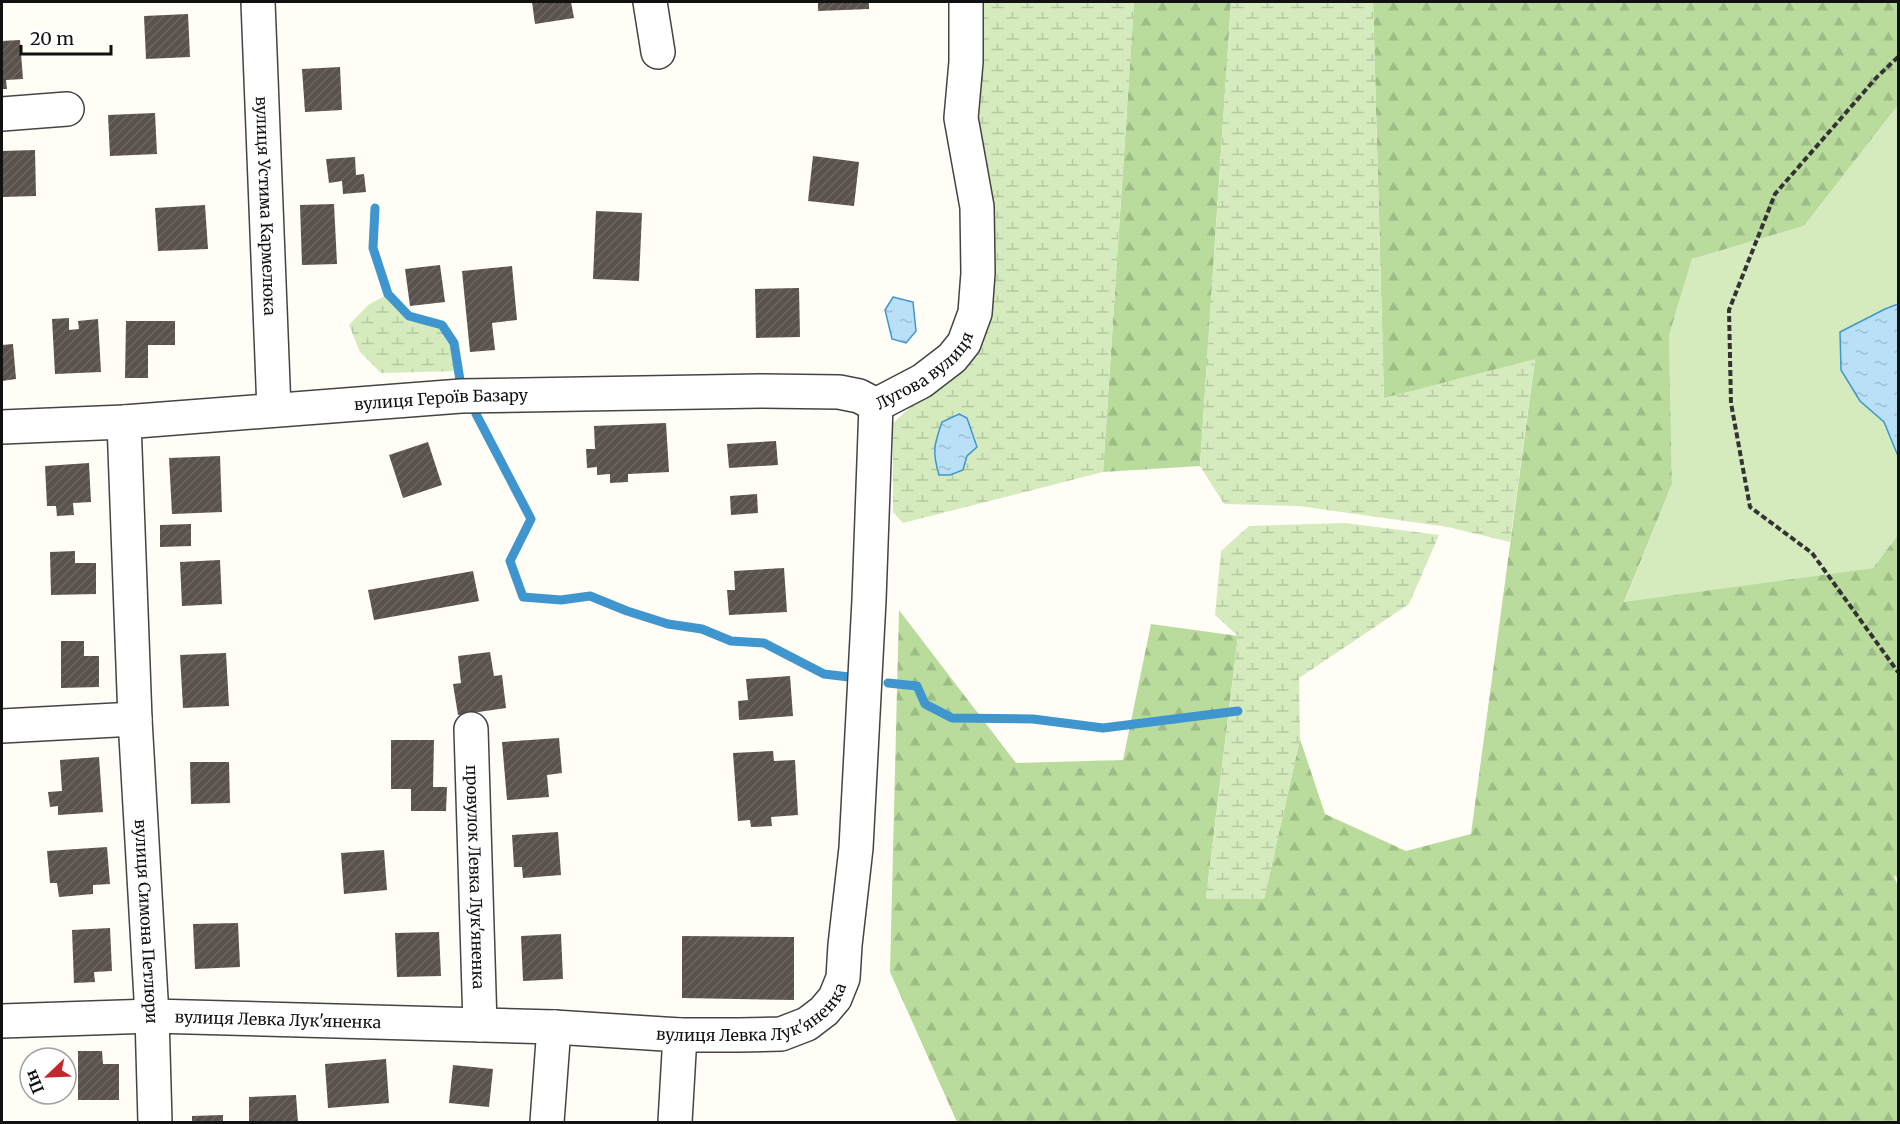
<svg xmlns="http://www.w3.org/2000/svg" width="1900" height="1124" font-family="Merriweather,serif">
<defs>
<pattern id="forest-firs" width="22" height="20" patternUnits="userSpaceOnUse" patternTransform="scale(1.5)"><rect width="22" height="20" fill="#b9dc9c"/><path d="M5 1l3.5 6h-7zM16 11l3.5 6h-7z" fill="#9ebc85"/></pattern>
<pattern id="wetland-marsh" width="20" height="14" patternUnits="userSpaceOnUse" patternTransform="scale(1.5)"><rect width="20" height="14" fill="#d5ebbd"/><path d="M1 5h8M5 5V1M11 12h8M15 12V8" fill="none" stroke="#b6c8a1"/></pattern>
<pattern id="water-ripples" width="26" height="14" patternUnits="userSpaceOnUse" patternTransform="scale(1.5)"><rect width="26" height="14" fill="#b9e0f7"/><path d="M2 4q2-2 4 0t4 0M15 11q2-2 4 0t4 0" fill="none" stroke="#9ebfd3"/></pattern>
<pattern id="building-hatch" width="6" height="6" patternUnits="userSpaceOnUse" patternTransform="scale(1.5)"><rect width="6" height="6" fill="#5a524d"/><path d="M-1 1l2-2M0 6l6-6M5 7l2-2" fill="none" stroke="#6d6662"/></pattern>
</defs>
<rect width="100%" height="100%" fill="#fffdf5"/>
<polygon fill="#d5ebbd" points="1898,105 1898,304 1885,309 1840,332 1841,370 1860,401 1884,422 1898,456 1898,535 1873,568 1624,603 1672,484 1669,335 1692,259 1804,226"/>
<g fill="url(#forest-firs)">
<polygon points="1134,2 1231,2 1200,466 1103,472"/>
<polygon points="1373,2 1898,2 1898,105 1804,226 1692,259 1669,335 1672,484 1624,602 1873,568 1898,535 1898,878 1894,875 1898,888 1898,1122 957,1122 890,972 899,610 1016,763 1123,760 1151,624 1238,636 1206,898 1264,899 1300,739 1325,814 1406,851 1471,834 1535,360 1384,399"/>
</g>
<g fill="url(#wetland-marsh)">
<polygon points="975,2 1134,2 1103,472 903,523 893,512 893,423 980,344 973,126"/>
<polygon points="1231,2 1373,2 1384,398 1535,359 1510,542 1448,527 1299,506 1224,504 1200,466"/>
<polygon points="388,294 410,316 442,325 454,343 459,371 381,373 360,352 349,325 368,305"/>
<polygon points="1345,523 1439,535 1409,604 1299,678 1300,739 1264,899 1206,899 1238,636 1215,615 1221,551 1249,526"/>
</g>
<g fill="url(#water-ripples)" stroke="#3f96cf" stroke-width="1.5">
<polygon points="893,297 913,302 916,331 906,343 892,339 885,310"/>
<polygon points="1898,304 1898,456 1884,422 1860,401 1841,370 1840,332 1885,309"/>
<path d="M959,414l8,4 10,29 -10,9 -4,14 -13,5h-11c-7,-24 -5,-30 3,-53z"/>
</g>
<g fill="none" stroke-linecap="round" stroke-linejoin="round">
<g stroke="#3f96cf" stroke-width="9">
<polyline points="375,208 373,248 388,294 409,316 442,325 454,343 460,380"/>
<polyline points="476,414 531,519 510,561 523,597 561,600 590,596 627,611 668,624 702,629 731,641 764,643 824,674 849,677"/>
<polyline points="888,683 917,686 925,704 952,718 1033,719 1103,728 1238,711"/>
</g>
</g>
<g fill="url(#building-hatch)">
<polygon points="532,2 571,2 574,18 535,24"/>
<polygon points="818,2 869,2 869,9 818,11"/>
<polygon points="188,14 190,57 146,59 144,16"/>
<polygon points="20,40 23,79 6,80 7,89 2,89 2,41"/>
<polygon points="340,67 342,110 305,112 302,69"/>
<polygon points="155,113 157,154 110,156 108,115"/>
<polygon points="35,150 36,196 2,197 2,151"/>
<polygon points="813,156 859,162 854,206 808,201"/>
<polygon points="355,157 356,175 364,174 366,192 343,194 342,181 329,183 326,159"/>
<polygon points="334,204 337,264 302,265 300,205"/>
<polygon points="205,205 208,249 158,251 155,208"/>
<polygon points="596,211 642,213 639,281 593,279"/>
<polygon points="440,265 445,302 410,306 405,269"/>
<polygon points="512,266 517,320 492,323 495,350 470,352 462,271"/>
<polygon points="799,288 800,337 756,338 755,289"/>
<polygon points="69,318 69,330 79,329 78,321 98,319 101,372 55,374 52,319"/>
<polygon points="126,321 175,321 175,345 148,345 148,378 125,378"/>
<polygon points="13,344 16,379 2,381 2,345"/>
<polygon points="666,423 669,472 628,474 628,482 610,483 610,474 597,475 597,467 587,468 586,449 595,449 594,426"/>
<polygon points="776,441 778,465 729,468 727,444"/>
<polygon points="428,442 442,485 403,498 389,455"/>
<polygon points="220,456 222,512 172,514 169,458"/>
<polygon points="89,463 91,502 73,503 74,515 57,516 56,506 47,506 45,466"/>
<polygon points="757,494 758,513 731,515 730,496"/>
<polygon points="191,524 191,546 160,547 160,525"/>
<polygon points="75,551 75,563 96,563 96,594 51,595 50,552"/>
<polygon points="220,560 222,604 182,606 180,562"/>
<polygon points="784,568 787,612 729,615 727,590 735,590 734,571"/>
<polygon points="473,571 479,601 374,620 368,590"/>
<polygon points="61,641 84,641 84,656 99,656 99,687 61,688"/>
<polygon points="490,652 494,676 502,675 506,708 458,715 453,684 461,683 458,656"/>
<polygon points="226,653 229,706 183,708 180,655"/>
<polygon points="790,676 793,716 739,720 738,701 748,700 746,679"/>
<polygon points="559,738 562,773 547,775 549,797 507,800 502,742"/>
<polygon points="391,740 434,740 433,787 447,787 446,811 411,811 411,789 391,789"/>
<polygon points="773,751 774,761 795,760 798,815 771,817 772,826 751,827 750,820 738,821 733,753"/>
<polygon points="99,757 103,812 58,815 58,806 50,807 48,792 62,791 60,760"/>
<polygon points="190,762 229,762 230,803 191,804"/>
<polygon points="558,832 561,875 523,878 522,867 514,867 512,835"/>
<polygon points="107,847 110,884 93,885 93,894 59,897 57,883 50,883 47,851"/>
<polygon points="384,850 387,890 344,894 341,853"/>
<polygon points="238,923 240,967 195,969 193,924"/>
<polygon points="110,928 112,971 94,972 95,982 74,983 72,930"/>
<polygon points="439,932 441,976 397,977 395,933"/>
<polygon points="561,934 563,979 523,981 521,936"/>
<polygon points="682,936 794,937 794,1000 682,998"/>
<polygon points="78,1051 102,1051 103,1064 119,1064 119,1100 78,1100"/>
<polygon points="386,1059 389,1103 328,1108 325,1064"/>
<polygon points="453,1065 493,1069 489,1107 449,1103"/>
<polygon points="296,1095 298,1122 249,1122 249,1097"/>
<polygon points="223,1115 223,1122 192,1122 192,1116"/>
</g>
<g fill="none" stroke-linecap="round" stroke-linejoin="round">
<g stroke="#444" stroke-width="36">
<g id="street">
<path id="s1" d="M258,2l16,408"/>
<polyline points="650,2 658,52"/>
<polyline points="2,114 67,109"/>
<path id="s2" d="M124,422l11,297 17,297 3,106"/>
<path id="s3" d="M2,427l122,-5 337,-26 300,-5 78,1 20,4 17,9"/>
<polyline points="2,726 135,719"/>
<path id="s4" d="M471,729l9,296"/>
<path id="s5" d="M2,1021l150,-5 402,11 126,8h59l42,-1 26,-10 17,-13 11,-13 8,-20 2,-33 11,-97 13,-248 7,-195 46,-24 30,-23 12,-15 11,-30 3,-40 -1,-66 -16,-89 5,-56v-60"/>
<polyline points="547,1122 554,1027"/>
<polyline points="675,1122 680,1035"/>
</g>
</g>
<polyline stroke="#333" stroke-width="4" stroke-dasharray="6 3" stroke-linecap="butt" points="1898,57 1877,77 1775,194 1729,310 1731,403 1750,507 1812,553 1898,672"/>
<use href="#street" stroke="#fff" stroke-width="33"/>
</g>
<g text-anchor="middle" stroke-width="6" stroke-linejoin="round" paint-order="stroke">
<g font-size="16" fill="#111" stroke="#fff">
<text dy="6" stroke="none"><textPath href="#s1" startOffset="204">вулиця Устима Кармелюка</textPath></text>
<text dy="6" stroke="none"><textPath href="#s5" startOffset="1502">Лугова вулиця</textPath></text>
<text dy="6" stroke="none"><textPath href="#s3" startOffset="440">вулиця Героїв Базару</textPath></text>
<text dy="6" stroke="none"><textPath href="#s4" startOffset="148">провулок Левка Лук'яненка</textPath></text>
<text dy="6" stroke="none"><textPath href="#s2" startOffset="500">вулиця Симона Петлюри</textPath></text>
<text dy="6" stroke="none"><textPath href="#s5" startOffset="758">вулиця Левка Лук'яненка</textPath></text>
<text dy="6" stroke="none"><textPath href="#s5" startOffset="276">вулиця Левка Лук'яненка</textPath></text>
</g>
</g>
<rect width="1900" height="1124" fill="none" stroke="#111111" stroke-width="6"/>
<g transform="translate(48 1076) rotate(247)"><circle r="28" fill="#ffffff" stroke="#a0a0a0" stroke-width="1.5"/>
<path d="M0-4.5L10 22L0 15L-10 22Z" fill="#c4262e"/>
<text y="-9" font-size="16" font-weight="bold" text-anchor="middle" fill="#111111">Пн</text>
</g>
<path d="M21 45v9h90v-9" fill="none" stroke="#111111" stroke-width="3"/>
<text x="30" y="45" font-size="18" fill="#111111" stroke="#ffffff" stroke-width="4.5" paint-order="stroke">20 m</text>
</svg>
